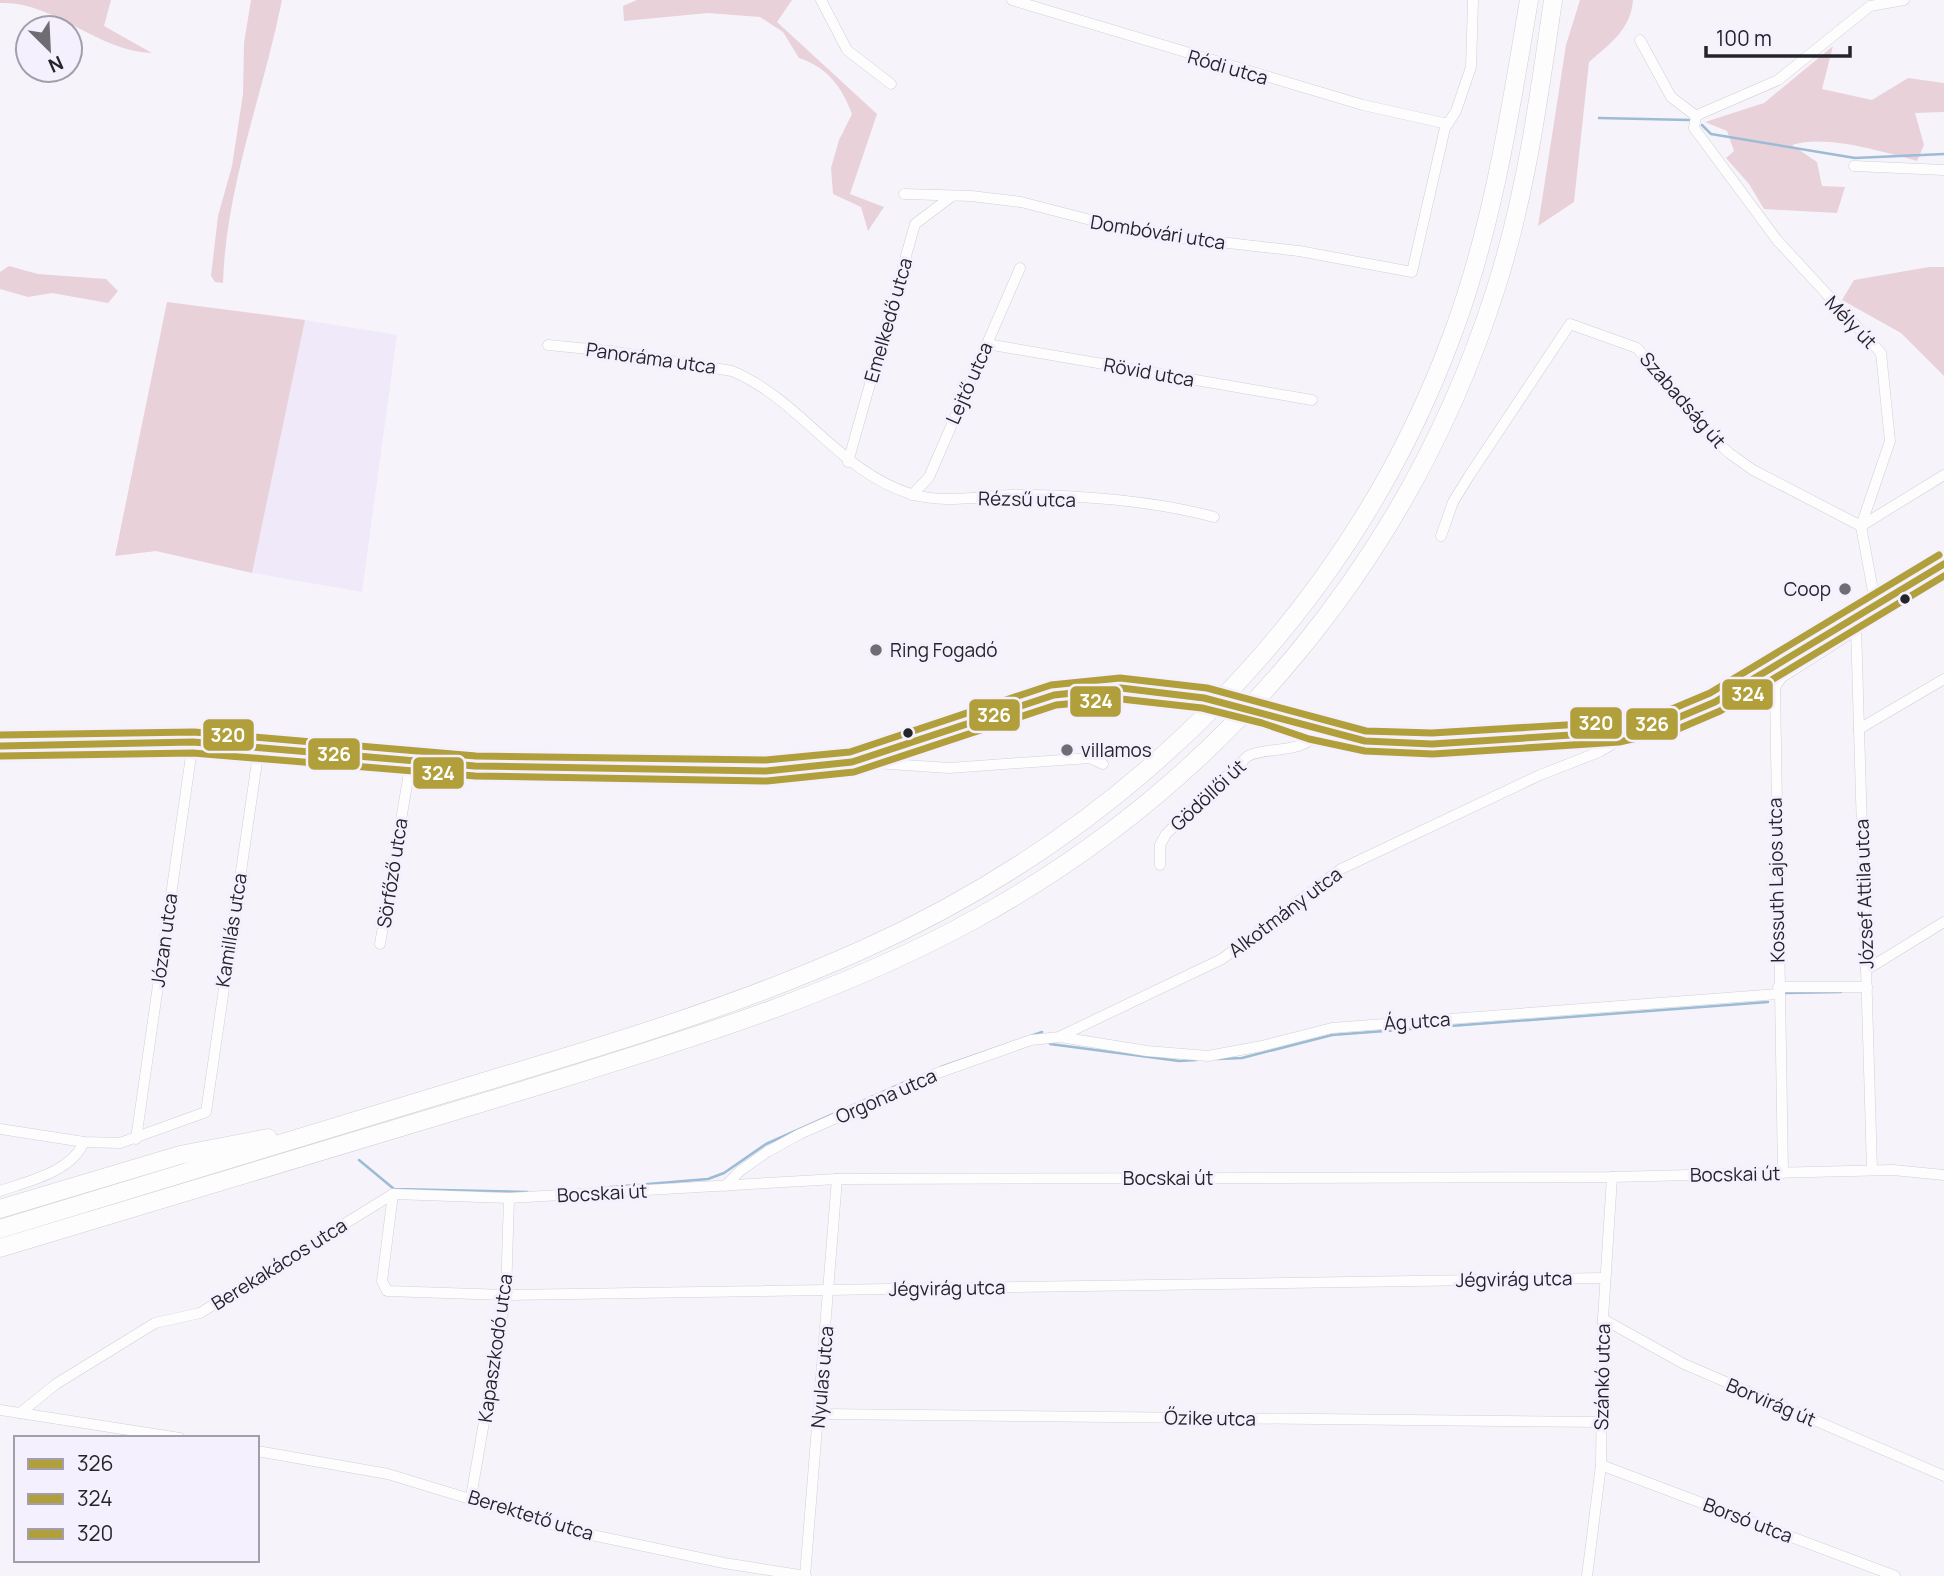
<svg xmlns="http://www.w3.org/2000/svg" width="1944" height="1576" font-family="Manrope,sans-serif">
<rect width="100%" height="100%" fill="#f6f4fa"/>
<polygon fill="#efe9f9" points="305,320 397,335 362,592 252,573"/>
<g fill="#e9d1da">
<path d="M0,0h111l-7,26 48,27c-54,-1 -97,-52 -152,-50z"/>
<path d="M251,0h31c-19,95 -56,186 -59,283l-8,-1 -4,-6 7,-60 14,-50 11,-72 1,-51z"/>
<path d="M637,0h155l-15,22 100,92 -27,80 34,13 -16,24 -7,-24 -28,-13 -2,-26 8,-28 13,-26c-10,-27 -25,-47 -53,-56l-16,-26 -23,-15 -52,-4 -84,8 -1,-15z"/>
<path d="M1580,0h53c-2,29 -23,44 -44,62l-15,140 -36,24 28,-181z"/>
<path d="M1833,46l-11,43 50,11 36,-22 36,5v29l-29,1 9,32 -7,16c-34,-9 -91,-27 -125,-16l25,17 5,24 23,1 -8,26 -73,-4 -15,-25 -23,-26 8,-7 -7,-20 -22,-9 59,-19z"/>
<polygon points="9,266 38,274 106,279 118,291 108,303 52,293 28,297 0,289 0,272"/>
<polygon points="1929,267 1944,267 1944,376 1901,333 1842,300 1854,280"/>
<polygon points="167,302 305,320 252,573 156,551 115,556"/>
</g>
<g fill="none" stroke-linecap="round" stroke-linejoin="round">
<g stroke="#9cbbd5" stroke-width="2.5">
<polyline points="1599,118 1689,120"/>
<polyline points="1702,125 1711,134 1855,158 1944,154"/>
<polyline points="1785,993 1841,992"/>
<polyline points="1050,1044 1179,1061 1196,1060"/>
<polyline points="1217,1059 1242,1058 1332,1035 1768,1002"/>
<polyline points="941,1067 1042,1032"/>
<polyline points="359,1160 394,1189 527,1192"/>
<polyline points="600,1188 708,1179 724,1173 766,1144 912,1079"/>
</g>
<g stroke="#d1cfd4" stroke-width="11">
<g id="street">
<polyline points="821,0 847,50 891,84"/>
<polyline points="1012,0 1363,105 1448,124"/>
<polyline points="1640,40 1671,97 1696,116"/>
<polyline points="1854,166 1944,170"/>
<polyline points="904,194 971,196 1021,202 1141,233 1299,251 1412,272 1445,128 1456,111 1471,67 1473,0"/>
<polyline points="987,344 1312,400"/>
<path d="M548,345l62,6 122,20c69,29 107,101 179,123 33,10 68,2 101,1 61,-1 144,6 202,22"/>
<polyline points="848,462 915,224 952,196"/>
<polyline points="912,495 929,477 1020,268"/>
<polyline points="1441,536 1453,502 1469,476 1570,324 1637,348 1705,431 1729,453 1753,470 1861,526 1944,475"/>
<polyline points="1876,607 1861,526 1890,441 1881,353 1777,240 1694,128 1696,116 1702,113 1778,80 1870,6 1904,0"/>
<polyline points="1856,626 1872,1170"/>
<polyline points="1859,729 1944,679"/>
<polyline points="860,762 949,768 1090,758 1103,764"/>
<path d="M1160,865v-20l6,-11 82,-78c19,-9 42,-3 61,-15l2,-12"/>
<polyline points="380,944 411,761"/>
<polyline points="1866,970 1944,922"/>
<polyline points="1778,987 1867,987"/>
<polyline points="1061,1036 1222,959 1341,869 1540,775 1599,752 1611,745 1618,732"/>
<polyline points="0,1129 84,1142 120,1143 206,1112 259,748"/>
<polyline points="136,1139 193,742"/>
<polyline points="1783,1173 1775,687 1782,677 1856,630"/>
<polyline points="725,1186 740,1171 767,1152 800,1134 935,1074 1031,1040 1060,1037 1147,1051 1208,1056 1262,1046 1332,1028 1778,994"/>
<path d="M0,1191c29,-10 71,-19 84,-49"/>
<polyline points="393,1194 509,1198 837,1179 1612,1177 1893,1170 1944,1175"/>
<polyline points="393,1194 382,1281 387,1291 506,1295 1605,1278"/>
<polyline points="1603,1319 1684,1364 1944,1476"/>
<polyline points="0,1410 180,1438"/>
<polyline points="20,1413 56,1384 155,1323 200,1313 393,1194"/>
<polyline points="819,1414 1601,1422"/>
<polyline points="257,1451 388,1474 578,1532 724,1563 806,1576"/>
<polyline points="1601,1465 1895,1576"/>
<polyline points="471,1497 506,1295 509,1198"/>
<polyline points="805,1576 837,1179"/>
<polyline points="1587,1576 1601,1465 1603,1319 1612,1177"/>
</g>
</g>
<g stroke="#d1cfd4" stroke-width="16">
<g id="secondary">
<path d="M1265,713c32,12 64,22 98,28 43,7 89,2 133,-1 75,-4 150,-5 219,-38l229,-138"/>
<polyline points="0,746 193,742 475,766 766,771 852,762 1054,695 1121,688 1204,698"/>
</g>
</g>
<g stroke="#d1cfd4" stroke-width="19">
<g id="highway">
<polyline points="0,1209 180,1155 268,1138"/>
<path d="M0,1229c153,-47 307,-93 460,-140 137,-41 273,-81 404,-140 268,-121 487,-338 589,-616 40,-108 57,-220 76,-333"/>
<path d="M0,1248c173,-53 347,-103 521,-157 155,-48 313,-94 456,-173 247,-136 434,-361 519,-630 30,-94 43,-191 57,-288"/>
</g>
</g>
<use href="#street" stroke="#fefdfe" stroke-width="10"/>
<use href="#secondary" stroke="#fefdfe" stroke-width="14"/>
<use href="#highway" stroke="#fefdfe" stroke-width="18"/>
<g stroke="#f5f0fe" stroke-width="12">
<polyline id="bus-1" points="0,746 193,742 475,766 766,771 852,762 1054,695 1121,688 1204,698 1365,741 1432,744 1618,732 1675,719 1715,702 1944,564"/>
</g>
<g stroke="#f5f0fe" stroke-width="12">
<polyline id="bus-2" points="0,756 193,753 475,776 767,781 854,772 1056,705 1121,699 1202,708 1262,723 1309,739 1365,751 1433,754 1619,742 1678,729 1720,711 1944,576"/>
</g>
<g stroke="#f5f0fe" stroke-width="12">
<polyline id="bus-3" points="0,735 194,732 476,756 766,760 850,752 1051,685 1120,678 1207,688 1366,731 1432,733 1616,722 1672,709 1710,693 1939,555"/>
</g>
<use href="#bus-1" stroke="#b09f3b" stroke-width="7"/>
<use href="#bus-2" stroke="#b09f3b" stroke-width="7"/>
<use href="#bus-3" stroke="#b09f3b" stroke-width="7"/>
</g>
<g fill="#6f6d73" stroke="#f5f0fe" stroke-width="2.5">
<circle cx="1845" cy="589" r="7"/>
<circle cx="876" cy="650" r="7"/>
<circle cx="1067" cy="750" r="7"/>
</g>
<g fill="#26242b" stroke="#f5f0fe" stroke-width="2.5">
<circle cx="1905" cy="599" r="6"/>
<circle cx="908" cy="733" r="6"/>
</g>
<g text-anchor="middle" stroke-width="6" stroke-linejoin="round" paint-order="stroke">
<g font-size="19" fill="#26242b" stroke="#f5f0fe">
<text transform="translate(1228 67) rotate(16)" y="7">Ródi utca</text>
<text transform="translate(1158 232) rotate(9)" y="7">Dombóvári utca</text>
<text transform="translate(888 320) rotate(-74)" y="7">Emelkedő utca</text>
<text transform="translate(1851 322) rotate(46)" y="7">Mély út</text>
<text transform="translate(651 358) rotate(8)" y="7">Panoráma utca</text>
<text transform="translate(1149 372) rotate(10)" y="7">Rövid utca</text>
<text transform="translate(969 383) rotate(-66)" y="7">Lejtő utca</text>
<text transform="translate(1683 400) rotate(49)" y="7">Szabadság út</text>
<text transform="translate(1027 499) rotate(1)" y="7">Rézsű utca</text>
<text transform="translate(1208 795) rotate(-43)" y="7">Gödöllői út</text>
<text transform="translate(392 873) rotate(-81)" y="7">Sörfőző utca</text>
<text transform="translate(1776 880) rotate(-91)" y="7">Kossuth Lajos utca</text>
<text transform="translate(1864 894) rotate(-92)" y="7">József Attila utca</text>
<text transform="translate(1285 912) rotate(-37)" y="7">Alkotmány utca</text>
<text transform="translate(231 930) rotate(-81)" y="7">Kamillás utca</text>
<text transform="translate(164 940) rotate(-82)" y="7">Józan utca</text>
<text transform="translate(1417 1021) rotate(-4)" y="7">Ág utca</text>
<text transform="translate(886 1096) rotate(-24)" y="7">Orgona utca</text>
<text transform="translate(1735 1174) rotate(-1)" y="7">Bocskai út</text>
<text x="1168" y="1185">Bocskai út</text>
<text transform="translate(602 1193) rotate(-3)" y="7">Bocskai út</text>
<text transform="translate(279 1264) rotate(-32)" y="7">Berekakácos utca</text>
<text transform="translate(1514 1279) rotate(-1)" y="7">Jégvirág utca</text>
<text transform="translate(947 1288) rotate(-1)" y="7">Jégvirág utca</text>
<text transform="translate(495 1348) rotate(-82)" y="7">Kapaszkodó utca</text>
<text transform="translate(822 1377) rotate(-85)" y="7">Nyulas utca</text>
<text transform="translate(1602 1377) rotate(-89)" y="7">Szánkó utca</text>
<text transform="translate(1771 1402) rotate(23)" y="7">Borvirág út</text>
<text transform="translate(1210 1418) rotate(1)" y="7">Őzike utca</text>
<text transform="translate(531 1515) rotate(17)" y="7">Berektető utca</text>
<text transform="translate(1748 1520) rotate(21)" y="7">Borsó utca</text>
</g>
<g font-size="19" fill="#26242b" stroke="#f5f0fe" text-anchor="start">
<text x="1831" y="596" text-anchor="end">Coop</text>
<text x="890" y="657">Ring Fogadó</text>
<text x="1081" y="757">villamos</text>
</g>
</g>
<g stroke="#f5f0fe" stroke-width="2.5">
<rect x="1721" y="678" width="53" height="33" rx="7" fill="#b09f3b"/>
<rect x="1069" y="685" width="53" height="33" rx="7" fill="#b09f3b"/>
<rect x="968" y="698" width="53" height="34" rx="7" fill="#b09f3b"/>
<rect x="1569" y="706" width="54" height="34" rx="7" fill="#b09f3b"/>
<rect x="1625" y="707" width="54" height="34" rx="7" fill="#b09f3b"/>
<rect x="202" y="718" width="53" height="34" rx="7" fill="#b09f3b"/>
<rect x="307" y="737" width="54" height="34" rx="7" fill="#b09f3b"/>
<rect x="412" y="756" width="53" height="34" rx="7" fill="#b09f3b"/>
</g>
<g font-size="19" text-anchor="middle" font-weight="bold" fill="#fff">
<text x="1748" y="701">324</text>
<text x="1096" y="708">324</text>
<text x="994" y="722">326</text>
<text x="1596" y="730">320</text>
<text x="1652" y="731">326</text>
<text x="228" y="742">320</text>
<text x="334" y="761">326</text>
<text x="438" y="780">324</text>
</g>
<rect x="14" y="1436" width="245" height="126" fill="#f5f0fe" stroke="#a29eaa" stroke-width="2"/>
<rect x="28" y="1459" width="35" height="10" fill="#b09f3b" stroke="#a29eaa" stroke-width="2"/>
<text x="77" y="1471" font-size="21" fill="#26242b">326</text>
<rect x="28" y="1494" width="35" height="10" fill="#b09f3b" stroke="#a29eaa" stroke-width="2"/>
<text x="77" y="1506" font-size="21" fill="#26242b">324</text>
<rect x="28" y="1529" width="35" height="10" fill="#b09f3b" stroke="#a29eaa" stroke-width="2"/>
<text x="77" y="1541" font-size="21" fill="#26242b">320</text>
<g transform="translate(49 49) rotate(156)"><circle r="33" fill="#f5f0fe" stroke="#a29eaa" stroke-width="2"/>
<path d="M0-5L12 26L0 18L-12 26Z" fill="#6f6d73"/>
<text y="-10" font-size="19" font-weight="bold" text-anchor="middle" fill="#26242b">N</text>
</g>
<path d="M1706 46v10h144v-10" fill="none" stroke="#26242b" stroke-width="3.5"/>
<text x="1716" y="46" font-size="21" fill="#26242b" stroke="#f5f0fe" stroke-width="5" paint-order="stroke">100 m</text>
</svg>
